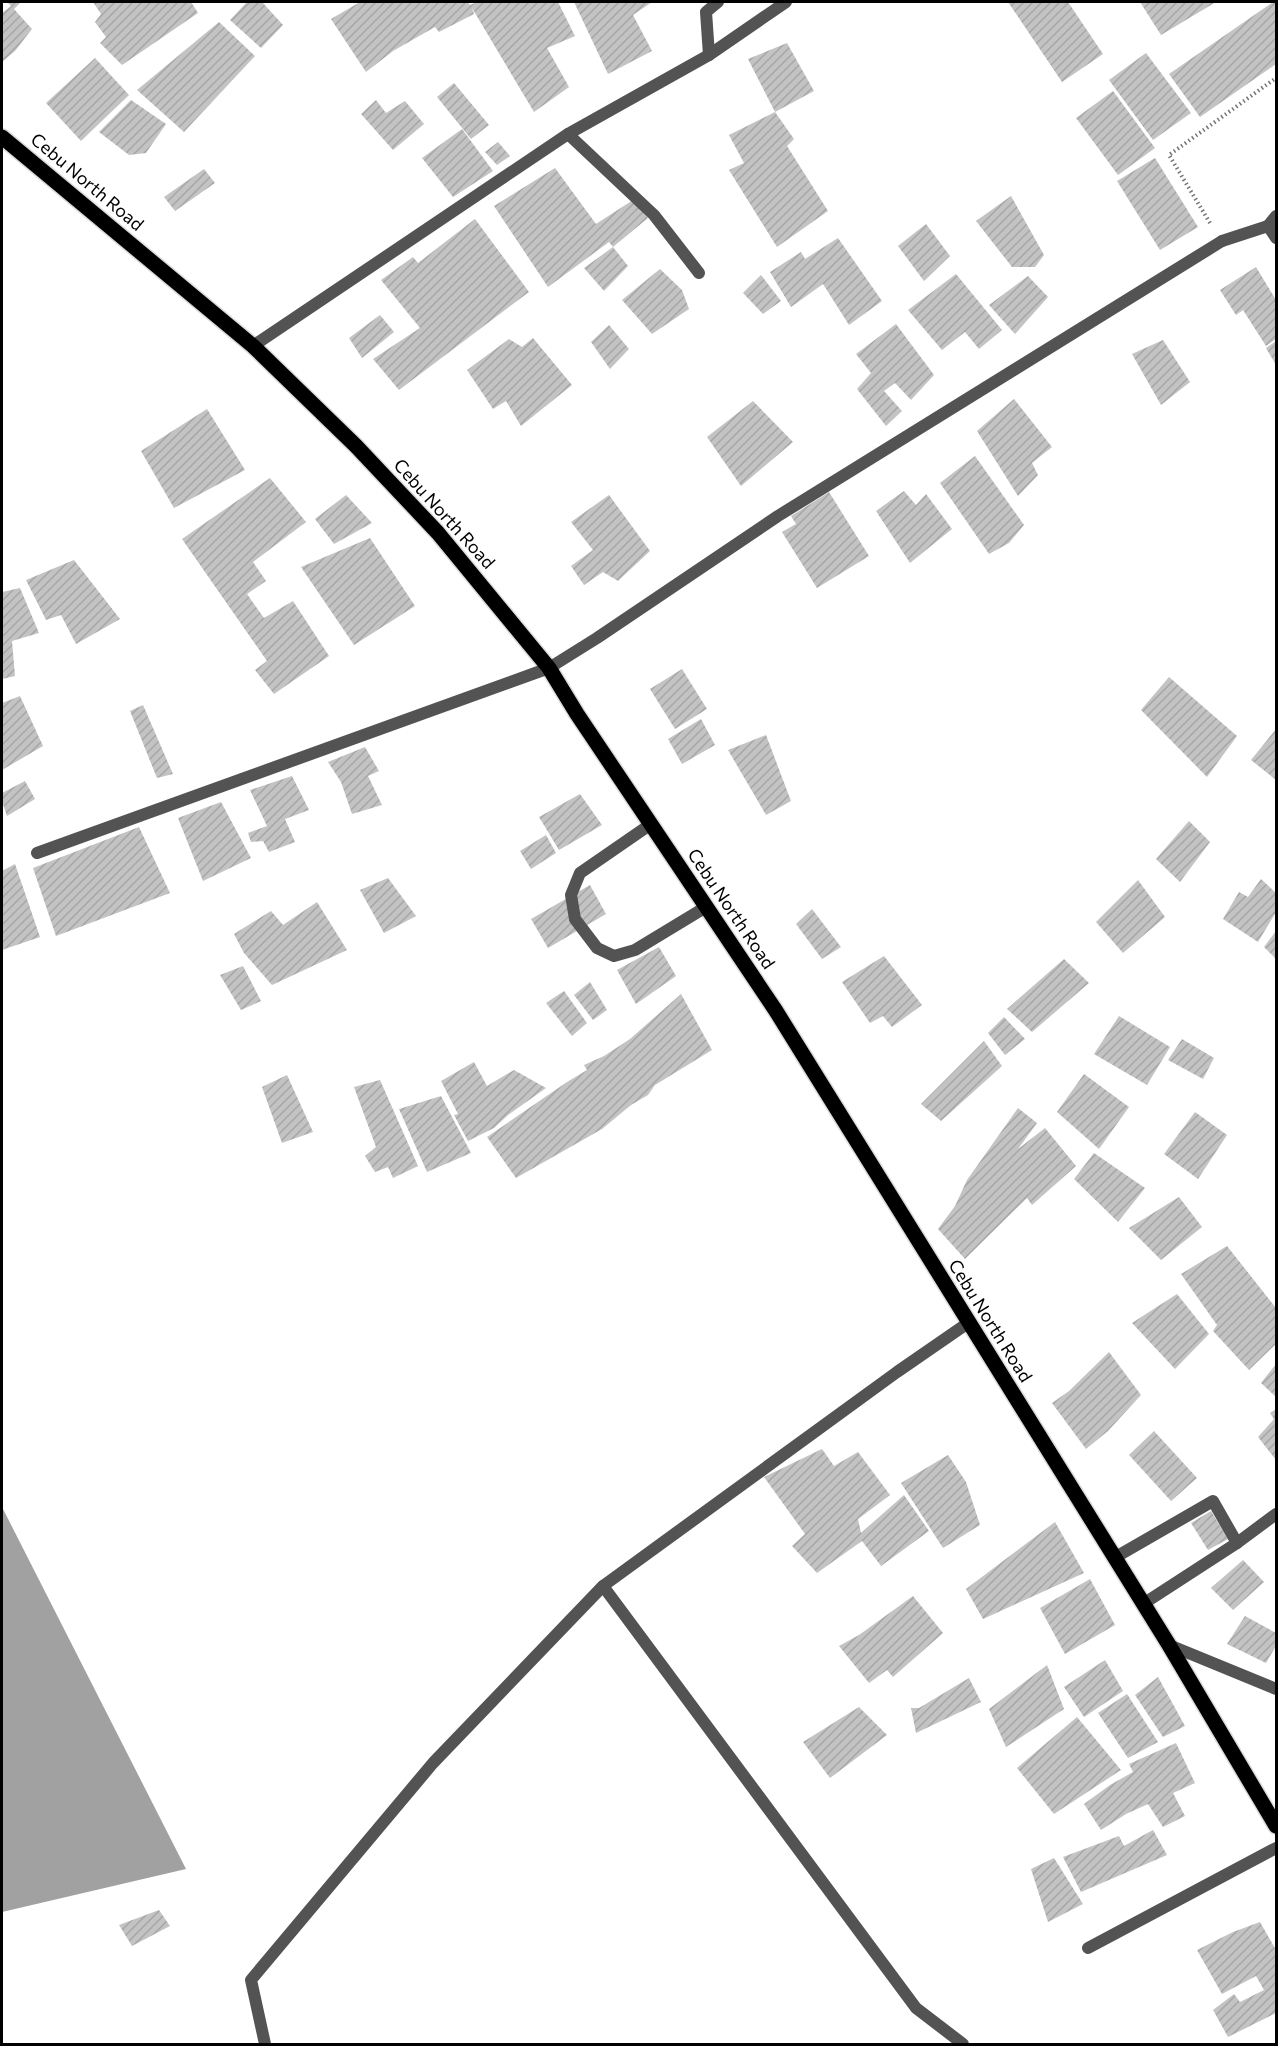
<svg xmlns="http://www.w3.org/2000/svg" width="1278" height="2046" font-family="Commissioner,sans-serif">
<defs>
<pattern id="building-hatch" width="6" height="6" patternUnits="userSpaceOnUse" patternTransform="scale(1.5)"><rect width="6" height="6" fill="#c3c3c3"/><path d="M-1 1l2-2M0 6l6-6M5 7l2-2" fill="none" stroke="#a6a6a6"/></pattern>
</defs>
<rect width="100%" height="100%" fill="#fff"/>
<polygon fill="#a1a1a1" points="2,1507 186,1869 2,1912"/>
<g fill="url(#building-hatch)">
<polygon points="7,2 21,2 14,9 32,29 15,51 2,62 2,13 11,6"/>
<polygon points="93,2 191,2 198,13 122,65 100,43 106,37 95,22 101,14"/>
<polygon points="247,2 262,2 283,25 261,48 230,20"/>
<polygon points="360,2 468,2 470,5 477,2 558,2 575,36 547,48 569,87 534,112 472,8 474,14 439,32 435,27 393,51 366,72 331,19"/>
<polygon points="574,2 652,2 633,15 652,51 608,74"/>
<polygon points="1008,2 1068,2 1103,54 1062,82"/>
<polygon points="1140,2 1216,2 1161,35"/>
<polygon points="1273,2 1276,2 1276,64 1200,117 1169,74"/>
<polygon points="219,22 255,56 184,132 137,90"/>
<polygon points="787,43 814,91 775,112 748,59"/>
<polygon points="1146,53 1191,113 1153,140 1109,80"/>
<polygon points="95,58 129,95 81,141 46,103"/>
<polygon points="454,83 489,125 471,139 437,97"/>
<polygon points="1113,91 1155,148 1118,175 1076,118"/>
<polygon points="131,100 166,124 146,153 129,155 99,132"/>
<polygon points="376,100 386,113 405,101 424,124 393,150 361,114"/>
<polygon points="775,112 794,139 787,146 828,211 777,247 729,170 744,163 729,135"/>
<polygon points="462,129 493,171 453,197 422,158"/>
<polygon points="498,142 510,156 497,165 485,152"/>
<polygon points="1155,158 1198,227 1160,250 1117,181"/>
<polygon points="555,168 596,224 633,200 648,218 613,247 628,266 604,291 584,268 613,247 609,242 548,287 494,206"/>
<polygon points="204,169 215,183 175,211 164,197"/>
<polygon points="1011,196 1044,255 1035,267 1012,267 976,221"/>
<polygon points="475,219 529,292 399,390 373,359 420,328 381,280 413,257 418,263"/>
<polygon points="926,224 950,256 924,281 898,246"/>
<polygon points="838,238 882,301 849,325 823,284 791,307 770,272 801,252 805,259"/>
<polygon points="1256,267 1276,300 1276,339 1266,346 1243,310 1236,315 1220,290"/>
<polygon points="660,269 682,290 689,309 652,334 622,300"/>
<polygon points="956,274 1002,330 979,349 965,332 942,350 908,310"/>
<polygon points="761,275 781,301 763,314 743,293"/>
<polygon points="1028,276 1048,297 1015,334 989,305"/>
<polygon points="380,315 394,332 362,358 349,338"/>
<polygon points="896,324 934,375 911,400 895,383 884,391 902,411 886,426 857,389 871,373 856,354"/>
<polygon points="609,325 629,349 610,369 591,342"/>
<polygon points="533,338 572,385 521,426 506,401 493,409 467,370 509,339 522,347"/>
<polygon points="1163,340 1190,382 1161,405 1132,354"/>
<polygon points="1276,341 1276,365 1266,348"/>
<polygon points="1014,399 1052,447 1032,463 1038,475 1018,496 977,431"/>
<polygon points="753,401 793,442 741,486 707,437"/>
<polygon points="207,409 245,470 174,508 141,451"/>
<polygon points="975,456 1024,525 1009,543 989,554 940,483"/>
<polygon points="270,478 306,522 253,562 266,581 247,594 264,618 293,601 329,656 274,694 255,670 267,661 182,539"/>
<polygon points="904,491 916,505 926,494 952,529 910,563 876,511"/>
<polygon points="829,492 869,556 817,588 782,532 796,524 791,516"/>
<polygon points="346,495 372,523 334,544 315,519"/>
<polygon points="609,495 650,551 618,581 603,572 584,585 571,566 593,550 571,522"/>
<polygon points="370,538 415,606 354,645 301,567"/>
<polygon points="74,560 120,619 76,644 61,615 46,620 26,580"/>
<polygon points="20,588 39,633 12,641 15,676 2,679 2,592"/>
<polygon points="682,669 707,709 675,729 650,689"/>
<polygon points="1169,677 1237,736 1207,777 1141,710"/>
<polygon points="20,696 43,746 2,770 2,703"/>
<polygon points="143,705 173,774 157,778 130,711"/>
<polygon points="701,719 715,745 682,764 668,739"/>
<polygon points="1276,729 1276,780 1251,760"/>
<polygon points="766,735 791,801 766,815 728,750"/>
<polygon points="365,747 379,771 368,776 382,805 352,814 341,782 328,762"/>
<polygon points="292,776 309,810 285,819 295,842 269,852 263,841 251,842 248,833 267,826 250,790"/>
<polygon points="25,781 35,799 7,816 2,801 2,793"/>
<polygon points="580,794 602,825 559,850 539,817"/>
<polygon points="221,802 251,858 203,881 178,818"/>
<polygon points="1189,821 1210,842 1180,882 1156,859"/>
<polygon points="139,827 170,893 56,936 33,868"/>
<polygon points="546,835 556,853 531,869 520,851"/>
<polygon points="15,864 40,937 2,950 2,871"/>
<polygon points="388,878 416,916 384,933 360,890"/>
<polygon points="1261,879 1276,893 1276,912 1258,942 1223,919 1239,892 1248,897"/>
<polygon points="1138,880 1165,917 1123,953 1096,922"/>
<polygon points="590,885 606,914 548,948 531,919"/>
<polygon points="317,902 347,950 272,985 244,953 234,934 271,911 283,925"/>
<polygon points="812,909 841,947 822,959 796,924"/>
<polygon points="1276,931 1276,959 1264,947"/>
<polygon points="659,947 676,976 636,1004 617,970"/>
<polygon points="884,956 922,1005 892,1027 883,1016 870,1023 842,982"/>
<polygon points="1064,959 1089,983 1032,1032 1007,1009"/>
<polygon points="243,966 261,1001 241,1010 220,975"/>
<polygon points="590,982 607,1010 593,1020 574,995"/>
<polygon points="564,991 587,1023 572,1036 546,1003"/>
<polygon points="681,994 712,1050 655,1085 648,1095 631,1105 602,1129 516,1178 487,1137 567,1082 587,1070 584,1065 604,1056 630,1039"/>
<polygon points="1119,1016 1170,1047 1147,1085 1094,1054"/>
<polygon points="1004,1017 1025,1039 1005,1055 988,1033"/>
<polygon points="1182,1039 1214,1058 1203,1079 1168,1060"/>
<polygon points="984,1041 1002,1066 941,1121 921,1104"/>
<polygon points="474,1062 487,1086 514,1070 546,1088 508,1115 494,1128 468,1141 454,1115 458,1114 441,1081"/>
<polygon points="1084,1074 1129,1107 1099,1149 1057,1112"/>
<polygon points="287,1075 313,1132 282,1143 262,1087"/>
<polygon points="380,1080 418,1166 393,1178 388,1167 375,1172 365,1156 376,1147 354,1087"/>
<polygon points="441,1096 471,1153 427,1172 399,1109"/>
<polygon points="1018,1108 1037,1123 1018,1149 1045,1128 1076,1166 1032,1205 1027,1198 965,1259 938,1229 955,1206 967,1180"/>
<polygon points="1195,1112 1227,1135 1198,1179 1164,1154"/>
<polygon points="1094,1153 1145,1188 1118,1222 1074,1179"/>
<polygon points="1179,1197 1202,1227 1161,1260 1129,1228"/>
<polygon points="1227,1246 1276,1308 1276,1344 1249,1370 1213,1331 1217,1325 1181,1274"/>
<polygon points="1177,1294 1209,1334 1175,1369 1132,1323"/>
<polygon points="1109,1352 1141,1395 1108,1431 1086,1449 1052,1403 1069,1391"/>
<polygon points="1276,1364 1276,1397 1261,1383"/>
<polygon points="1276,1409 1276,1460 1258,1437 1274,1419 1270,1413"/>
<polygon points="1154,1431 1197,1478 1171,1501 1129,1455"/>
<polygon points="822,1449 834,1466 858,1452 890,1495 858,1519 861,1533 904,1495 929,1531 881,1566 862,1541 817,1573 792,1546 805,1534 764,1477"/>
<polygon points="948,1455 966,1482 980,1525 943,1548 901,1483"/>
<polygon points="1211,1511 1228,1539 1208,1550 1191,1523"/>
<polygon points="1055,1522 1084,1573 983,1619 966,1589"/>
<polygon points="1243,1560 1264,1582 1233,1610 1211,1588"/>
<polygon points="1090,1579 1115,1625 1065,1654 1040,1608"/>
<polygon points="913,1596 943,1633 893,1677 887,1670 869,1683 839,1646 859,1635"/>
<polygon points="1245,1616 1276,1633 1276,1646 1266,1663 1227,1644"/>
<polygon points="1105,1660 1123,1691 1084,1717 1064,1687"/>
<polygon points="1047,1665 1064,1709 1006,1747 989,1709"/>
<polygon points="1158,1677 1185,1726 1163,1737 1135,1695"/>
<polygon points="969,1678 981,1702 916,1733 911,1708 919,1708"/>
<polygon points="1127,1694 1158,1742 1128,1758 1098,1713"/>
<polygon points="859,1707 887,1735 830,1778 803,1742"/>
<polygon points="1077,1717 1121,1770 1054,1814 1017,1768"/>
<polygon points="1176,1743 1195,1783 1173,1793 1185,1816 1163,1827 1148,1804 1126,1814 1101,1830 1084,1804 1110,1785 1133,1772 1129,1764"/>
<polygon points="1153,1830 1167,1855 1081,1892 1063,1857 1119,1836 1124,1846"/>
<polygon points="1054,1858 1083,1904 1048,1922 1031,1869"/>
<polygon points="159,1910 170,1926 132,1946 119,1925"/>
<polygon points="1260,1922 1276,1950 1276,2013 1228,2037 1213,2010 1234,1994 1240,2002 1264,1990 1256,1976 1222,1994 1197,1950 1233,1932"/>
</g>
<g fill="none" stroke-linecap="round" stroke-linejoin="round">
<g stroke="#dbdbdb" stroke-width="18">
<polyline id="primary" points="2,137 253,346 356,446 438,533 549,668 577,714 776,1011 1169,1645 1276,1826"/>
</g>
<polyline stroke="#757575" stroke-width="4" stroke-dasharray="1.5 3" stroke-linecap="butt" points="1210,223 1169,155 1276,78"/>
<g stroke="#535353" stroke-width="12">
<polyline points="709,55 706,12 718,2"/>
<polyline points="1268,226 1276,216"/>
<polyline points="1222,241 1268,226 1276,238"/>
<polyline points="651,824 580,873 571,895 575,919 597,948 614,956 635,950 706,907"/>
<polyline points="1114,1558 1213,1501 1237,1543"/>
<polyline points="603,1586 916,2008 963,2044"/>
<polyline points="1088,1948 1276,1848"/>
<polyline points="265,2044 251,1980 433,1763 603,1586 897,1372 968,1323"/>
</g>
<g stroke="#535353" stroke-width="12">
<polyline points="568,134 654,215 699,273"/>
<polyline points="253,346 568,134 709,55 786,2"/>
<polyline points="37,853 549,668 597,638 778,516 1222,241"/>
<polyline points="1143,1604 1237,1543 1276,1514"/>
<polyline points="1169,1645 1276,1689"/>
</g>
<use href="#primary" stroke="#000" stroke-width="15"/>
</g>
<g text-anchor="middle" stroke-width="4.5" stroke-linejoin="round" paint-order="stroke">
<g font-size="18" fill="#000" stroke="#fff">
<text transform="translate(87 182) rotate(40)" y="6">Cebu North Road</text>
<text transform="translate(444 514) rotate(48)" y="6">Cebu North Road</text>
<text transform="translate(731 909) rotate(56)" y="6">Cebu North Road</text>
<text transform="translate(990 1321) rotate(58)" y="6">Cebu North Road</text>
</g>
</g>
<rect width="1278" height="2046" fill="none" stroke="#000000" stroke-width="6"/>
</svg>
